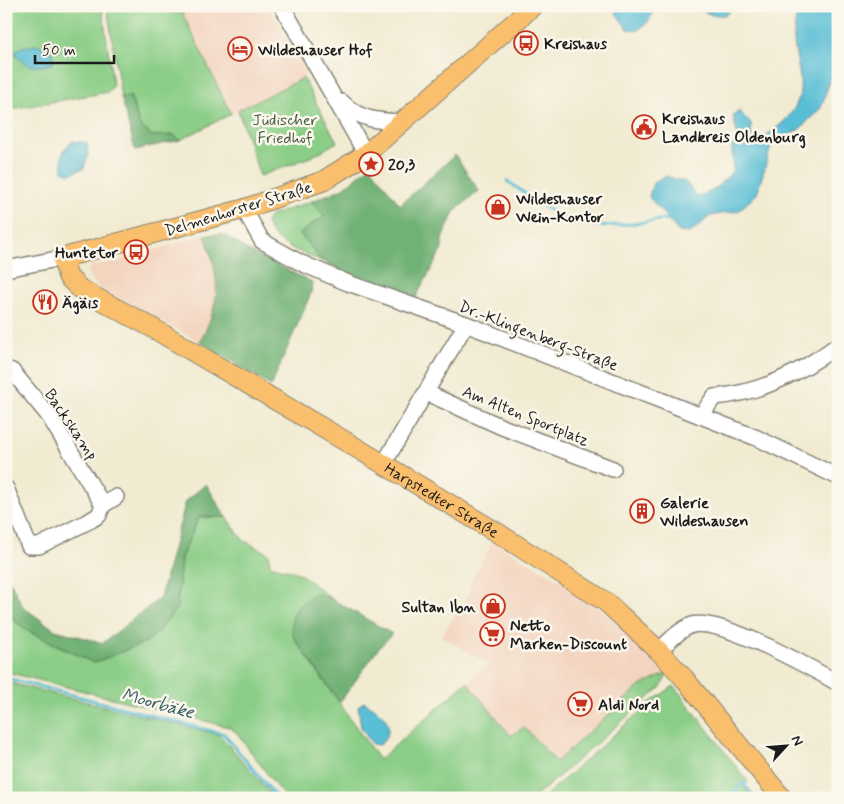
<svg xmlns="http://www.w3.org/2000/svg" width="844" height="804" font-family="Mynerve,sans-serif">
<rect width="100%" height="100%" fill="#fbf7ec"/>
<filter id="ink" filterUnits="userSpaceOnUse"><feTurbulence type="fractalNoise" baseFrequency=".02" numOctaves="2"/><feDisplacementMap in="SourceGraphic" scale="10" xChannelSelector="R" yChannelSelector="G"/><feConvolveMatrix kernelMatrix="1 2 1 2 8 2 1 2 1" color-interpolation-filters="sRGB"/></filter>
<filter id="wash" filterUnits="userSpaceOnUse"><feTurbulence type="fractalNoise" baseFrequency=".0096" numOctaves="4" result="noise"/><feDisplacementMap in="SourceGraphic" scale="20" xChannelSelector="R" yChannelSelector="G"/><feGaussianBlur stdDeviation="1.12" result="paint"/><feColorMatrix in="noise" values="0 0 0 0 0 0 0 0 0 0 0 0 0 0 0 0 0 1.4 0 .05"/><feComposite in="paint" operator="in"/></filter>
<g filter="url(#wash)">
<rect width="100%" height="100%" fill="#f1ebd2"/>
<g fill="#f3d4bf">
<polygon points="179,6 268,6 307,74 303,78 231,114"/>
<polygon points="205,235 217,282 217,304 200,342 101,289 90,278 87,271 89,267 120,260"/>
<polygon points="493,541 587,597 625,630 668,673 640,686 556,762 524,727 511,736 467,682 488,664 441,636 468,595 470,583"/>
</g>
<g fill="#8bce87" stroke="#547552">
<polygon points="6,6 102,6 113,85 108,92 6,110"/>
<polygon points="107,6 179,6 231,114 180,140 174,135 152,136 140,126 131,97 121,97"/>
<polygon points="303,78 337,142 313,156 260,176 238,110"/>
<path d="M312,201l14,16 -14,7 -12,10 22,27c-20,-9 -49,-16 -56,-39l4,-6z"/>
<polygon points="199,517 226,517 243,540 269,554 270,565 299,573 332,599 316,594 294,638 379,760 467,682 511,736 524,727 556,762 640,686 668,673 661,687 534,798 285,798 237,733 229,727 6,672 6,614 26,630 94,663 177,607 181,558"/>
<polygon points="6,682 220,735 274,798 6,798"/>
<polygon points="674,686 748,782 743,787 752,798 543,798 652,701"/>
</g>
<g fill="#70b174" stroke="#466648">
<polygon points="130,96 140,126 152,136 174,135 180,140 135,150 121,97"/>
<polygon points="455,155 479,191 454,212 442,239 442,249 415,299 358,279 322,261 300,234 312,224 325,217 312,201 344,188 370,166 400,205"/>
<path d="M222,234l32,20 58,28 -1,11 -40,93 -71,-44c22,-44 20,-60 5,-107z"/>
<polygon points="206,484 226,517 199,517 181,558 177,607 160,630 146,642 94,663 26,630 6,613 6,579 9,579 23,607 55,630 103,643 160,598 186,501"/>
<path d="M316,593l16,6 60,35 -14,15 -38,53 -46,-64c-7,-24 3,-33 22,-45z"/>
</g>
<g fill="#58bed6" stroke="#3a6d79">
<polygon points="619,6 655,6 649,21 638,30 628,29 616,14"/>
<polygon points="692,6 736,6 725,15 712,15"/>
<path d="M794,6h44v61l-7,10 -10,31 -21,21 -28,14 -15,51 -19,17 -28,5 -20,17 -11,-1 -30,-35 4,-14 12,-7 21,6 11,15 17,-7 19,-19 -1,-24 6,-10 -5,-21 6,-5 12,12 1,23c19,-14 45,-29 48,-54 2,-16 -5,-35 -6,-51 -1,-12 4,-23 0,-35z"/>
<path d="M37,45l13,4 3,8v6c-16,6 -30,4 -38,-11l7,-5z"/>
<path d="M73,141l14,2 1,12 -4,13 -14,6 -7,-3c-2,-15 -2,-21 10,-30z"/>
<path d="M364,702c18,10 35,23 16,43l-8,-1 -11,-17 -3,-21z"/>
</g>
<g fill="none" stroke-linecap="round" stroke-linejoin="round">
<g stroke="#58bed6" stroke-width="3">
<path d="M507,181c23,15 49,38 76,43 25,5 60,-2 85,-5"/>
<polyline points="6,678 224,734 277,798"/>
<polyline points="727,798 743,783 755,798"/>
</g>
</g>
</g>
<g filter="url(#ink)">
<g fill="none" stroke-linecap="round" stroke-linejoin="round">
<g stroke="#868477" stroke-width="18">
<g id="minor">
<polyline points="282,6 366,154"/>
<path d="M342,102c19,19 37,19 62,20"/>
<polyline points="244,209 262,241 301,263 348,283 466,324 701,416 757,438 838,477"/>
<polyline points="6,269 62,258"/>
<polyline points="6,369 12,371 49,416 103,505 99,515 91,520 39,546 29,546 6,488"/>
<polyline points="427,393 502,427 613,469"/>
<path d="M701,416l13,-19c47,-4 86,-24 124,-52"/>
<polyline points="383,465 466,324"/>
<polyline points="103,505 116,497"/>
<path d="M659,651c9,-9 21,-22 33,-26 30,-7 117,42 146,58"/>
</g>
</g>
<g stroke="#868477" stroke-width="21">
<g id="major">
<path id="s1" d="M533,6l-167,148 -43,27 -79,28 -182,49 6,19 12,12 71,38 199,117 151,91 105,67 53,49 24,26 99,121"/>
</g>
</g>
<use href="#minor" stroke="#fff" stroke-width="15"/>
<use href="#major" stroke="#f9bf6d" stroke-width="19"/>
</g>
</g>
<defs>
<g id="bus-ring" transform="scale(1.25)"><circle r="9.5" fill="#fbf7ec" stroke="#c8321e" stroke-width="1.5"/><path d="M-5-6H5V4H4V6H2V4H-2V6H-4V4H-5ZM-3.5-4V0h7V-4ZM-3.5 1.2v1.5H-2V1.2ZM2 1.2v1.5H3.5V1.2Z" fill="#c8321e"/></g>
<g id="hotel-ring" transform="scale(1.25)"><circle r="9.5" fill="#fbf7ec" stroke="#c8321e" stroke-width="1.5"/><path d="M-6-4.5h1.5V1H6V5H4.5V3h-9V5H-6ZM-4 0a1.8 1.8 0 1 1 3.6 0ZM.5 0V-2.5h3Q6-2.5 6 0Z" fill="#c8321e"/></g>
<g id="civic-ring" transform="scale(1.25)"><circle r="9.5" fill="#fbf7ec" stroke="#c8321e" stroke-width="1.5"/><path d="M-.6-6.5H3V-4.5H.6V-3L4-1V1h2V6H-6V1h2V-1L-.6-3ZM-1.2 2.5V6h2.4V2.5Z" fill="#c8321e"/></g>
<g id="sight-ring" transform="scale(1.25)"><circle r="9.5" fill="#fbf7ec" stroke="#c8321e" stroke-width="1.5"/><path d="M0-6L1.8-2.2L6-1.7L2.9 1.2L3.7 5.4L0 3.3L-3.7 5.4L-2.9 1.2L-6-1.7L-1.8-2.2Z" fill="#c8321e"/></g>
<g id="shop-ring" transform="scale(1.25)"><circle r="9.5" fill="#fbf7ec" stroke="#c8321e" stroke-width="1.5"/><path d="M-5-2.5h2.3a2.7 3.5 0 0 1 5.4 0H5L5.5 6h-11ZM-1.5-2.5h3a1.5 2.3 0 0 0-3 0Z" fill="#c8321e"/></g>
<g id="restaurant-ring" transform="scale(1.25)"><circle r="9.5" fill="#fbf7ec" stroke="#c8321e" stroke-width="1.5"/><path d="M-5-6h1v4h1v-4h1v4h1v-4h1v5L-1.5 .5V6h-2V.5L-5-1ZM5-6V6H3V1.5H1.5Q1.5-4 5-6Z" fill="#c8321e"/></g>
<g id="building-ring" transform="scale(1.25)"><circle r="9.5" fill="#fbf7ec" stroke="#c8321e" stroke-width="1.5"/><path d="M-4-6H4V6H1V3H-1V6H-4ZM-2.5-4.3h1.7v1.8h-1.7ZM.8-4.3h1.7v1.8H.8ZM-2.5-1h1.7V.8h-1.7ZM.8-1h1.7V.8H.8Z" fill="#c8321e"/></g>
<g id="supermarket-ring" transform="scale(1.25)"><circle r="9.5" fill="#fbf7ec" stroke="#c8321e" stroke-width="1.5"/><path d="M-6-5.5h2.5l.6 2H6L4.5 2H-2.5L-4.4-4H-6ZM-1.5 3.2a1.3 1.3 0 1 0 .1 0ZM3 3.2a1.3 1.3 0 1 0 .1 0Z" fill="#c8321e"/></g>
</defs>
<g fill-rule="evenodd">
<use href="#bus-ring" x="526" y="43"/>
<use href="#hotel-ring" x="240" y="49"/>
<use href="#civic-ring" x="644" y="127"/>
<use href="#sight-ring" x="371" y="164"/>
<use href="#shop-ring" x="498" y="207"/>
<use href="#bus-ring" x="136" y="252"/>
<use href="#restaurant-ring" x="45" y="302"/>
<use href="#building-ring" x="642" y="511"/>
<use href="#shop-ring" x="493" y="606"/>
<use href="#supermarket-ring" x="492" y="634"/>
<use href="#supermarket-ring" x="580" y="704"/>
</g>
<g text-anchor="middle" stroke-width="5" stroke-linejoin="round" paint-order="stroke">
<g font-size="16" font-weight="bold" fill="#1c1c1c" stroke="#fbf7ec" text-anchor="start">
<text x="544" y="49">Kreishaus</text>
<text x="258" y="55">Wildeshauser Hof</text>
<text x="662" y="124">Kreishaus<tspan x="662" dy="18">Landkreis Oldenburg</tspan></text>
<text x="388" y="170">20,3</text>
<text x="516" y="204">Wildeshauser<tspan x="516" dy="18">Wein-Kontor</tspan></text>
<text x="118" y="258" text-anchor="end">Huntetor</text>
<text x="62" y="308">Ägäis</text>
<text x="660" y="508">Galerie<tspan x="660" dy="18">Wildeshausen</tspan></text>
<text x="476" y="612" text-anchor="end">Sultan Ibn</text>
<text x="510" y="631">Netto<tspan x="510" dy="18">Marken-Discount</tspan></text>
<text x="598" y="710">Aldi Nord</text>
</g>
<g font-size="16" fill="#435a41" stroke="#fbf7ec">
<text x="285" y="125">Jüdischer<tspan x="285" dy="18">Friedhof</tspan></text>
</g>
<g font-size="16" fill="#1c1c1c" stroke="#fbf7ec">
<text transform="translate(238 208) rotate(-17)" y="6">Delmenhorster Straße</text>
<text transform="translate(539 335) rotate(21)" y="6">Dr.-Klingenberg-Straße</text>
<text transform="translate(526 415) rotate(22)" y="6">Am Alten Sportplatz</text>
<text transform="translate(72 424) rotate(56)" y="6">Backskamp</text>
<text dy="6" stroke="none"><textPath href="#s1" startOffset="1002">Harpstedter Straße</textPath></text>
</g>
<g font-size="18" font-style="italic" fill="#345d66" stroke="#fbf7ec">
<text transform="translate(158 703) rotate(15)" y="6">Moorbäke</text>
</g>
</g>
<rect width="844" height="804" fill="none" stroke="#fbf7ec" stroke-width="25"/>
<g transform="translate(786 746) rotate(64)" stroke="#fbf7ec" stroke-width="4" paint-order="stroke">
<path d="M0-4L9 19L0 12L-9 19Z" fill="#1c1c1c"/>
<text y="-8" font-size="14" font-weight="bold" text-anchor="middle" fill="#1c1c1c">N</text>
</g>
<path d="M35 55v8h79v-8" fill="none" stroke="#1c1c1c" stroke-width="2.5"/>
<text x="42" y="55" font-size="15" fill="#1c1c1c" stroke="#fbf7ec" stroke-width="4" paint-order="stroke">50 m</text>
</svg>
